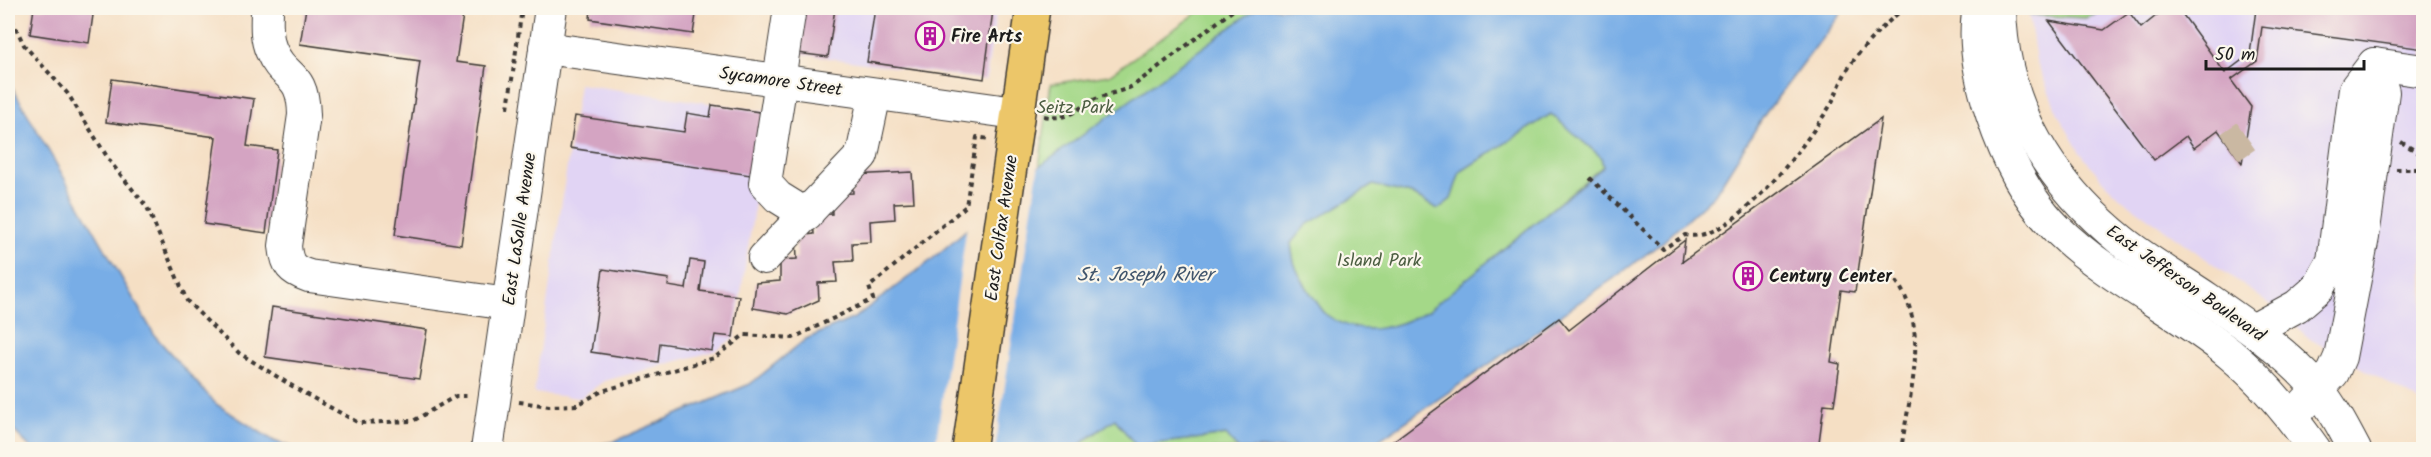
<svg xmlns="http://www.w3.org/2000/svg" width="2431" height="457" font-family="Kalam,sans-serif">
<rect width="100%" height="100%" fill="#fbf7ec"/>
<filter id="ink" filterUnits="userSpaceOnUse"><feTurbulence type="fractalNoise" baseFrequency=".0167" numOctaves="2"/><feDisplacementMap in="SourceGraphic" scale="12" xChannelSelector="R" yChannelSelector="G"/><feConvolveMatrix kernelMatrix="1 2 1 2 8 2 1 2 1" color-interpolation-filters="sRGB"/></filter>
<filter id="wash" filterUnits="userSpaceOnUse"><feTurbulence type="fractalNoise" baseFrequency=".008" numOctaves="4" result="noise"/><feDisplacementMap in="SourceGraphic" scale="24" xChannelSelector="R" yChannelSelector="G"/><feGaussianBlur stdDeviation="1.35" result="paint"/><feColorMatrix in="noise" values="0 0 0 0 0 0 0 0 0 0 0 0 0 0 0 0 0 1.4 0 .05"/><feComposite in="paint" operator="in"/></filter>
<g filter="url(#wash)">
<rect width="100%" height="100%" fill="#f5dfc4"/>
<g fill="#e1d4f4">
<polygon points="793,8 997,8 986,80 786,52"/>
<polygon points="2116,8 2423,8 2423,403 2310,339 2274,307 2123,200 2103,181 2079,151 2058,114 2036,60 2029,15 2085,18"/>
<polygon points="579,84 769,112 734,338 715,351 604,381 580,398 534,393"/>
</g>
<g fill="#a4d888" stroke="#607a52" stroke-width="1.5">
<polygon points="1204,8 1257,8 1039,167 1051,84 1109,75"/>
<polygon points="2030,8 2116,8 2085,18 2029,15"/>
<path d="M1551,114l50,43 2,9 -174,145c-32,17 -68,28 -101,5 -7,-5 -12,-16 -17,-22 -13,-20 -18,-27 -20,-51l15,-19 67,-39 38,9 27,15 13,-10 9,-27z"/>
<polygon points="1115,419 1136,446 1227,435 1238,449 1073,450"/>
</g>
<g fill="#78ade6" stroke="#4a6481" stroke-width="1.5" fill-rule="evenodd">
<path d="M1257,8h588l-80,106 -50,80 -51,47 -51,38 -247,170h-128l-12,-14 -90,11 -21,-27 -42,30 -503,1 42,-8 138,-58 56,-45 48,-21 76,-57 109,-94zM1551,114l50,43 2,10 -174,143c-32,18 -68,29 -101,6 -7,-5 -12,-16 -17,-22 -13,-20 -18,-27 -20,-51l15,-18 67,-40 38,9 27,15 13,-10 9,-27z"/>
<polygon points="8,80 155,336 216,404 274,441 296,449 32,449 8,425"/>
</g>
<polygon fill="#f5dfc4" points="1039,163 995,450 935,449 967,225"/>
<g id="blocks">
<g fill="#d4a4c2">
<polygon points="34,8 94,8 89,43 30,34"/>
<polygon points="306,8 464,8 456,62 486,66 461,245 395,235 420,61 300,44"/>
<polygon points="591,8 697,8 693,34 590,19"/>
<polygon points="795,8 835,8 828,57 789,52"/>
<polygon points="875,8 974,8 993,10 984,79 867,62"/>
<polygon points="2166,8 2178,8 2225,73 2250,54 2256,9 2272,11 2273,8 2424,8 2424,49 2262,27 2257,61 2231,80 2251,107 2242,163 2218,130 2194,148 2186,136 2154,160 2049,21 2104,30 2129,12 2141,28"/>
<polygon points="112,79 254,99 247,146 277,150 266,233 204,224 216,137 106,122"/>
<polygon points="712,105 766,113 757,176 570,148 575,116 684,132 687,113 710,117"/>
<polygon points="1881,119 1855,292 1841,290 1831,362 1840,364 1834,405 1824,404 1818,450 1381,450 1559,318 1569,330 1685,240 1682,262"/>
<polygon points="912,172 914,202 894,203 895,219 870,221 871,242 852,243 853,261 835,262 837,282 818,283 819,300 788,314 753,308 756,283 780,281 780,260 797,259 796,236 814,234 813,215 832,214 831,194 853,193 852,175"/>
<polygon points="690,260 704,262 700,291 739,296 733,337 715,335 712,351 660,343 658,362 591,352 603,269 669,279 668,286 686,289"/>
<polygon points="272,307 427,330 419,379 265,357"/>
</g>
</g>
</g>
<g filter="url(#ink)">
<use href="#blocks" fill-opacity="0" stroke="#3d3935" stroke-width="1.5"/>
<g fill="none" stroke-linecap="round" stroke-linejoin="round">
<polyline stroke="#cab8a2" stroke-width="32" stroke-dasharray="32 16" stroke-linecap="butt" points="2230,147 2246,136"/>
<g stroke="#3d3935" stroke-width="34">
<g id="minor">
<path d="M267,8c0,14 -2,28 4,42 13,31 32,20 33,65l-19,131c2,19 6,24 24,30l199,28"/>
<path d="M1979,8c-7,34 2,74 13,107 14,42 33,82 65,114 51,50 118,80 173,125 34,28 60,60 85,96"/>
<path d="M2000,8c2,96 48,173 122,233 26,21 58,39 86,58 39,27 78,53 109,89 15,18 27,41 38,62"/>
<polyline points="545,48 1016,113"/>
<polyline points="2374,64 2424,71"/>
<polyline points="779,80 790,8"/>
<polyline points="781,81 765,183 778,197 807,215"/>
<polyline points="764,258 862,155 875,94"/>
<polyline points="2253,330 2297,306 2318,288 2333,261 2355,89 2374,64 2383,92 2363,237 2340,357 2333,373 2292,417"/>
<polyline points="487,450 551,8"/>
</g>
</g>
<g stroke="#3d3935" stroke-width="36">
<polyline id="major" points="969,450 1033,8"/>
</g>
<g stroke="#3d3935" stroke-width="4" stroke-dasharray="4.5 4.5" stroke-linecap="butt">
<polyline points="8,11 24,45 68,94 111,163 147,207 187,301 239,353 302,392 359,423 413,421 456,396 470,396"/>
<polyline points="508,108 522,8"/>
<path d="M1044,116c29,6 33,-11 57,-19 11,-4 21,-6 32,-11l103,-78"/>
<polyline points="2401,142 2424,156"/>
<polyline points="2396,169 2424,169"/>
<path d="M1590,178l73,71 22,-14c48,11 122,-93 145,-129 6,-11 10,-23 16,-34 15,-25 36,-45 58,-64"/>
<path d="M1896,281c35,48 13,114 5,169"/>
<polyline points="519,402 549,406 577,405 602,391 714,358 744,335 793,338 873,299 869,287 966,206 977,137 989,139"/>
</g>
<use href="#minor" stroke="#fff" stroke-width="32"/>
<use href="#major" stroke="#ecc669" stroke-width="33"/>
</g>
</g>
<defs>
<g id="building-ring" transform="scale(1.5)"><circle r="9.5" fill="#fbf7ec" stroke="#b5179e" stroke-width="1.5"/><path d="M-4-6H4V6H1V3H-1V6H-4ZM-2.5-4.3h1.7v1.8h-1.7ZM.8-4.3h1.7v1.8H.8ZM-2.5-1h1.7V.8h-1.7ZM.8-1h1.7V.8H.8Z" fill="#b5179e"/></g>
</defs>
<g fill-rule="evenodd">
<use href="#building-ring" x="930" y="36"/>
<use href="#building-ring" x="1748" y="276"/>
</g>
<g text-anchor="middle" stroke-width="4.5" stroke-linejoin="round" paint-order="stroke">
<g font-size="18" font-weight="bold" fill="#1c1c1c" stroke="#fbf7ec" text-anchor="start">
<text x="951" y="42">Fire Arts</text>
<text x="1769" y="282">Century Center</text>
</g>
<g font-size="18" fill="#1c1c1c" stroke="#fbf7ec">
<text transform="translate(781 81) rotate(8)" y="6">Sycamore Street</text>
<text transform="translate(1001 228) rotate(-82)" y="6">East Colfax Avenue</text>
<text transform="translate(519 229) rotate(-82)" y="6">East LaSalle Avenue</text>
<text transform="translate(2186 283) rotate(35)" y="6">East Jefferson Boulevard</text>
</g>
<g font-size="18" fill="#4c5e42" stroke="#fbf7ec">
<text x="1075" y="113">Seitz Park</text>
<text x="1379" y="266">Island Park</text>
</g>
<g font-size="20" font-style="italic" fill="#41566d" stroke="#fbf7ec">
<text x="1145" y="281">St. Joseph River</text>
</g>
</g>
<rect width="2431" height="457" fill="none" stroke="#fbf7ec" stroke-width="30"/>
<path d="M2206 60v9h158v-9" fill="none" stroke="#1c1c1c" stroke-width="3"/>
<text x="2215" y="60" font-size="18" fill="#1c1c1c" stroke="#fbf7ec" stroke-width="4.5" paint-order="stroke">50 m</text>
</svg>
